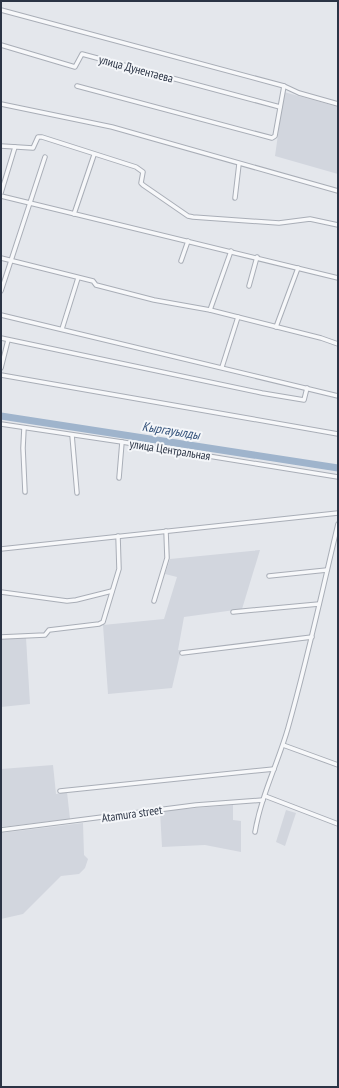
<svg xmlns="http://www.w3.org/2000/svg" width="339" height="1088" font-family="'PT Sans Narrow',sans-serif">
<rect width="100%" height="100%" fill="#e4e7ec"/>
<g fill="#d2d6de">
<polygon points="284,92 338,107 338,174 275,156"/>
<polygon points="260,550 242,609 184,617 178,650 181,650 172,688 108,694 103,625 164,619 177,577 165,574 170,559"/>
<polygon points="26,638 30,704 1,707 1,639"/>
<polygon points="53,765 56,794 67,792 70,819 1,827 1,769"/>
<polygon points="233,805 233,820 241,821 241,852 205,845 162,847 160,811"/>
<polygon points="286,810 296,813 285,846 276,842"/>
<polygon points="83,823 84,855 88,859 85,868 79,874 61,876 23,914 1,919 1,833"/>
</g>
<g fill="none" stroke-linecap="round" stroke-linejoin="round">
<polyline stroke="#9fb4cc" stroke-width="7" points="1,416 338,468"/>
<g stroke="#a9aeb7" stroke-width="5.5">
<g id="minor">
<polyline points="1,10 284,86 299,93 338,104"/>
<polyline points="1,45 75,67 82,54 280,107"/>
<polyline points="77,86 272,138 275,136 284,86"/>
<polyline points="1,104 112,127 338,191"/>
<polyline points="1,146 33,148 38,137 42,137 136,167 143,172 141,183 143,185 188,216 193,217 279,223 310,219 338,225"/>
<polyline points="1,193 15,147"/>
<polyline points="1,196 338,278"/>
<polyline points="235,198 239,164"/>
<polyline points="74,214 94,155"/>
<polyline points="1,258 93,281 96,285 154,300 210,310 321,338 338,344"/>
<polyline points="181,261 188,241"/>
<polyline points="249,286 257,257"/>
<polyline points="1,291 45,157"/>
<polyline points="210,310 231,251"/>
<polyline points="1,315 338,396"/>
<polyline points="276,327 298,268"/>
<polyline points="62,329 78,278"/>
<polyline points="1,338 262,393 304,400 307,388"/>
<polyline points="222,367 238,317"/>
<polyline points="1,368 8,340"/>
<polyline points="1,375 338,434"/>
<polyline points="1,424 122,442 338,477"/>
<polyline points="24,428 23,448 25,492"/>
<polyline points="72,435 77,493"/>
<polyline points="119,478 122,442"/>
<polyline points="1,549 338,513"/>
<polyline points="269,576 327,570"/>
<polyline points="1,592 67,601 76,600 112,591"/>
<polyline points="154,601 167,558 166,531"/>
<polyline points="233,612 319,604"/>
<polyline points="1,637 45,635 49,630 99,624 103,622 119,569 118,536"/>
<polyline points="182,653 312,637"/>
<polyline points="283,745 338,765"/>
<polyline points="60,791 274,769"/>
<polyline points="265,796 338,824"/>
<polyline points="1,830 196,805 263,800"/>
<path d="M255,832c6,-36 23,-69 33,-104 19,-67 34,-136 50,-204"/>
</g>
</g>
<use href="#minor" stroke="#f7f8fa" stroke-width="3.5"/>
</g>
<g text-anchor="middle" stroke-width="4" stroke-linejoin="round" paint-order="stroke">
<g font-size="12" fill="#2b3445" stroke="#f4f6f9">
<text transform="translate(136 69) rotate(15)" y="4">улица Дунентаева</text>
<text transform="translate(170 450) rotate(9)" y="4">улица Центральная</text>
<text transform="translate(132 814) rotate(-8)" y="4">Atamura street</text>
</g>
<g font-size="13" font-style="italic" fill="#34527a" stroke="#f4f6f9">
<text transform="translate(171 430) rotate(9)" y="5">Кыргауылды</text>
</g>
</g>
<rect width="339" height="1088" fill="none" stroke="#2b3445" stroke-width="4"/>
</svg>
